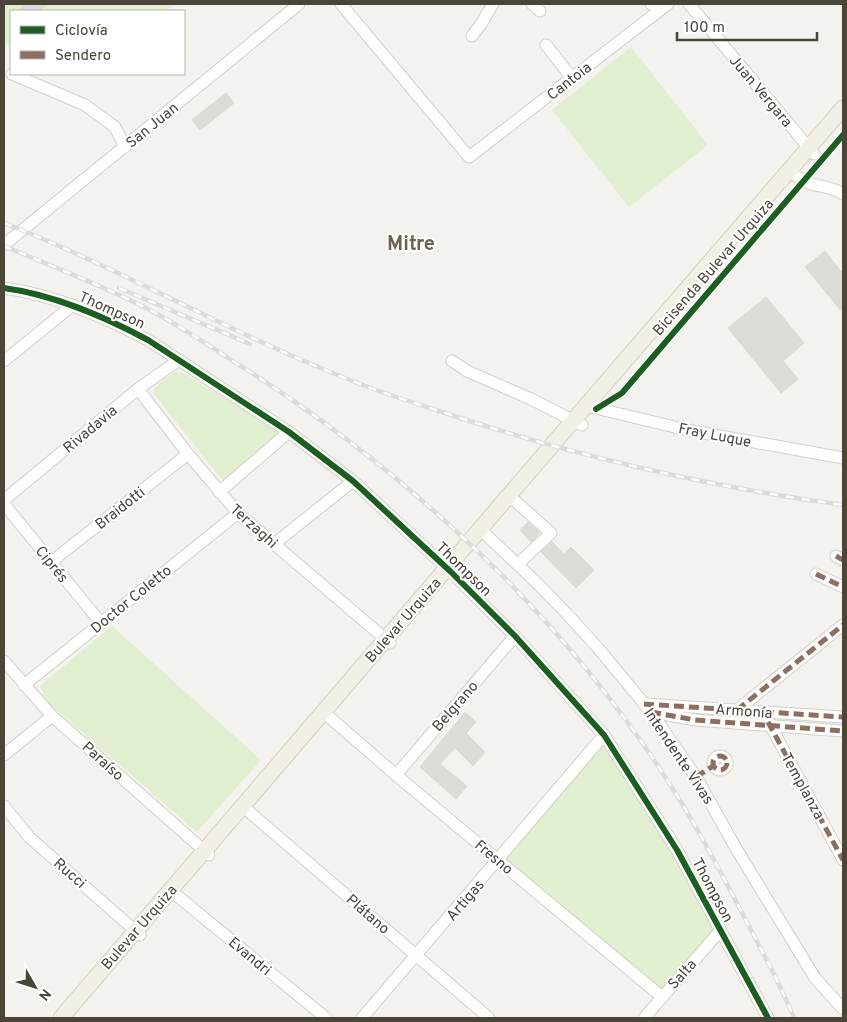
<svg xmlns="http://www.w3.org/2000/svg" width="847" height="1022" font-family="Overpass,sans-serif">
<rect width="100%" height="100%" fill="#f4f2ee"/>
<g fill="#e1eecf">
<polygon points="4,4 175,4 166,11 11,11 11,46 4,43"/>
<polygon points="631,47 708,145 629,207 552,110"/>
<polygon points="176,371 187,375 279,432 277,437 228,479 223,481 154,394 155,387"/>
<polygon points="112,626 261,760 197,832 47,702 40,686"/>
<polygon points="604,735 720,931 662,997 499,860"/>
</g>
<g fill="#dedbd6" stroke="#dcd9d4">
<polygon points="24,4 46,4 40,11 18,11"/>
<polygon points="226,93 234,103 200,130 192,120"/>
<polygon points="825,251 843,274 843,313 805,267"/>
<polygon points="766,297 804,343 783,361 798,379 781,393 728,328"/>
<polygon points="528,522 540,533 531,542 520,530"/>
<polygon points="552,542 564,554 571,547 594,570 576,588 541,552"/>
<polygon points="465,712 476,722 466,733 485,752 473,766 455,748 440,764 467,786 456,799 420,767"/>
</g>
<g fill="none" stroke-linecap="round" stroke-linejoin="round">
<g stroke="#d2d0cb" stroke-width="13">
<g id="minor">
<polyline points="341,4 469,157 668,4"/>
<polyline points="532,4 540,11"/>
<polyline points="651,4 667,5"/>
<polyline points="689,4 814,154"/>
<polyline points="472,36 481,24 493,4"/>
<polyline points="546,45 572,78"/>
<polyline points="12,74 85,105 115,127 125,147"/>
<path d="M796,176c13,12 33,8 47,18"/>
<polyline points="4,245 299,4"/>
<path d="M4,288c51,7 99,28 144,52l141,92 64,49 98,91 64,64 89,99 73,115 91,168"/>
<polyline points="4,361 73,305"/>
<polyline points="452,361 467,371 531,399 582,425"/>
<polyline points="138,389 188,454 238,513 390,643"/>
<polyline points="587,406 687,430 843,458"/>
<polyline points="219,492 289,432"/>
<polyline points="4,500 138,389 179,360"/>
<polyline points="514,500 551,533 518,564"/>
<polyline points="4,504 101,623"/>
<polyline points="480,529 537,583 568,615 598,648 651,712 696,777 737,850 815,978 843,1009"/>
<polyline points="274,544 353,481"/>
<polyline points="836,556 843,560"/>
<polyline points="51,562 188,454"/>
<polyline points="816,574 843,587"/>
<polyline points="4,661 52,716 209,855"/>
<polyline points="24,685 238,513"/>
<polyline points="644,704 843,717"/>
<polyline points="737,710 843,625"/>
<polyline points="651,712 695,720 843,731"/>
<polyline points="328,716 396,775 662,997"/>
<polyline points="768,721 843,860"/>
<polyline points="4,755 52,716"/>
<circle cx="720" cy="763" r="7"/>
<polyline points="396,775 515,636"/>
<polyline points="4,806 29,837 140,935"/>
<polyline points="247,810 489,1018"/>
<polyline points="175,894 326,1018"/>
<polyline points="362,1018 604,735"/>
<polyline points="644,1018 720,931"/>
</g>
</g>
<g stroke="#d6cebb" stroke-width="17">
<polyline id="major" points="61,1018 559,437 843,108"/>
</g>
<use href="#minor" stroke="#fdfdfc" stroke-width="11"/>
<use href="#major" stroke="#f2efe6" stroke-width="15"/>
<g stroke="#dbdbda" stroke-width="4.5">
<g id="rail">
<path d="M4,223c118,46 228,111 346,157 29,12 59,21 89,31 131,44 267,75 404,94"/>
<path d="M4,246c45,19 92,37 136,59 37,18 72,43 107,65 166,106 318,249 424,416 26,40 48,83 70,125 18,35 38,70 53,107"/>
<polyline points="119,288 250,344"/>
</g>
</g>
<use href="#rail" stroke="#fff" stroke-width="2.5" stroke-dasharray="8" stroke-linecap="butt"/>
<g stroke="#8d6e63" stroke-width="5" stroke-dasharray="10 5" stroke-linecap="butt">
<polyline points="836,556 843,560"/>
<polyline points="816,574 843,587"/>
<polyline points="644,704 843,717"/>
<polyline points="737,710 843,625"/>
<polyline points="651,712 695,720 843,731"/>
<polyline points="768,722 843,860"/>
<circle cx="720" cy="763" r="7"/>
<polyline points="696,777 713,766"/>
</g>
<g stroke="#fff" stroke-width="9">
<g id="cycleway">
<path d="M4,288c51,7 99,28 144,52l141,92 64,49 98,91 64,64 89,99 73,115 91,168"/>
<polyline points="596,409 622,393 843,135"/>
</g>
</g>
<use href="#cycleway" stroke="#1b5e20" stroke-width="6"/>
</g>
<g text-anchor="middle" stroke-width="4" stroke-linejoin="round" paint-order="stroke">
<g font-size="15" fill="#4b4439" stroke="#fff">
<text transform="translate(569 81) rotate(-38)" y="5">Cantoia</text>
<text transform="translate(761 91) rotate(50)" y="5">Juan Vergara</text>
<text transform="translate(152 125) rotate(-39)" y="5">San Juan</text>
<text transform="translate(713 267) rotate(-49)" y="5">Bicisenda Bulevar Urquiza</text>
<text transform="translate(112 310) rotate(24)" y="5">Thompson</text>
<text transform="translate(90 429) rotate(-40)" y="5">Rivadavia</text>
<text transform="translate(715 435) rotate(11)" y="5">Fray Luque</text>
<text transform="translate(120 508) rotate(-38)" y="5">Braidotti</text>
<text transform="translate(254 526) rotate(42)" y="5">Terzaghi</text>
<text transform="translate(52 564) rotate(51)" y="5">Ciprés</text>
<text transform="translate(464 569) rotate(44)" y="5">Thompson</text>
<text transform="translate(131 599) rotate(-39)" y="5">Doctor Coletto</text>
<text transform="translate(403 620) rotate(-49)" y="5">Bulevar Urquiza</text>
<text transform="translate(455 706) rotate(-49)" y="5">Belgrano</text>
<text transform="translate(744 711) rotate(4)" y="5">Armonía</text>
<text transform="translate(679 756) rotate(56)" y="5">Intendente Vivas</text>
<text transform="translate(103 761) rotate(42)" y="5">Paraíso</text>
<text transform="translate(803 786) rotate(61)" y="5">Templanza</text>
<text transform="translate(494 857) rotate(40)" y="5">Fresno</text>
<text transform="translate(70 873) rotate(41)" y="5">Rucci</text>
<text transform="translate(713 890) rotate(62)" y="5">Thompson</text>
<text transform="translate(465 900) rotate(-49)" y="5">Artigas</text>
<text transform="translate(368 914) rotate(41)" y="5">Plátano</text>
<text transform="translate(139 927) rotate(-49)" y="5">Bulevar Urquiza</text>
<text transform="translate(250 956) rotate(40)" y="5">Evandri</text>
<text transform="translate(682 974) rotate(-48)" y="5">Salta</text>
</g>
<g font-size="20" font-weight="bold" fill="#6e6250" stroke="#fff">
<text x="411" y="250">Mitre</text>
</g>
</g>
<rect width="847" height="1022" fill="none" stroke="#4b4439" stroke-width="10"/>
<rect x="10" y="10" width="175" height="65" fill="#ffffff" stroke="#b7b4b0"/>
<rect x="20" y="26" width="25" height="8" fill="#1b5e20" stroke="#b7b4b0"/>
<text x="55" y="35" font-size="15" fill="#4b4439">Ciclovía</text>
<rect x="20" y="51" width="25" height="8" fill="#8d6e63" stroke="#b7b4b0"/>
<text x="55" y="60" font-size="15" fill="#4b4439">Sendero</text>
<g transform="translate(35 987) rotate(129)" stroke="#ffffff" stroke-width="4" paint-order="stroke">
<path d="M0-4L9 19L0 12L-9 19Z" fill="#4b4439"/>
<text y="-8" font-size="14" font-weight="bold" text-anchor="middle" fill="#4b4439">N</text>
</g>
<path d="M677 32v8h140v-8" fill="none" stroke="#4b4439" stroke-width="2.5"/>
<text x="684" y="32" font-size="15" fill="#4b4439" stroke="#ffffff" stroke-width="4" paint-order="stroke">100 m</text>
</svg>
